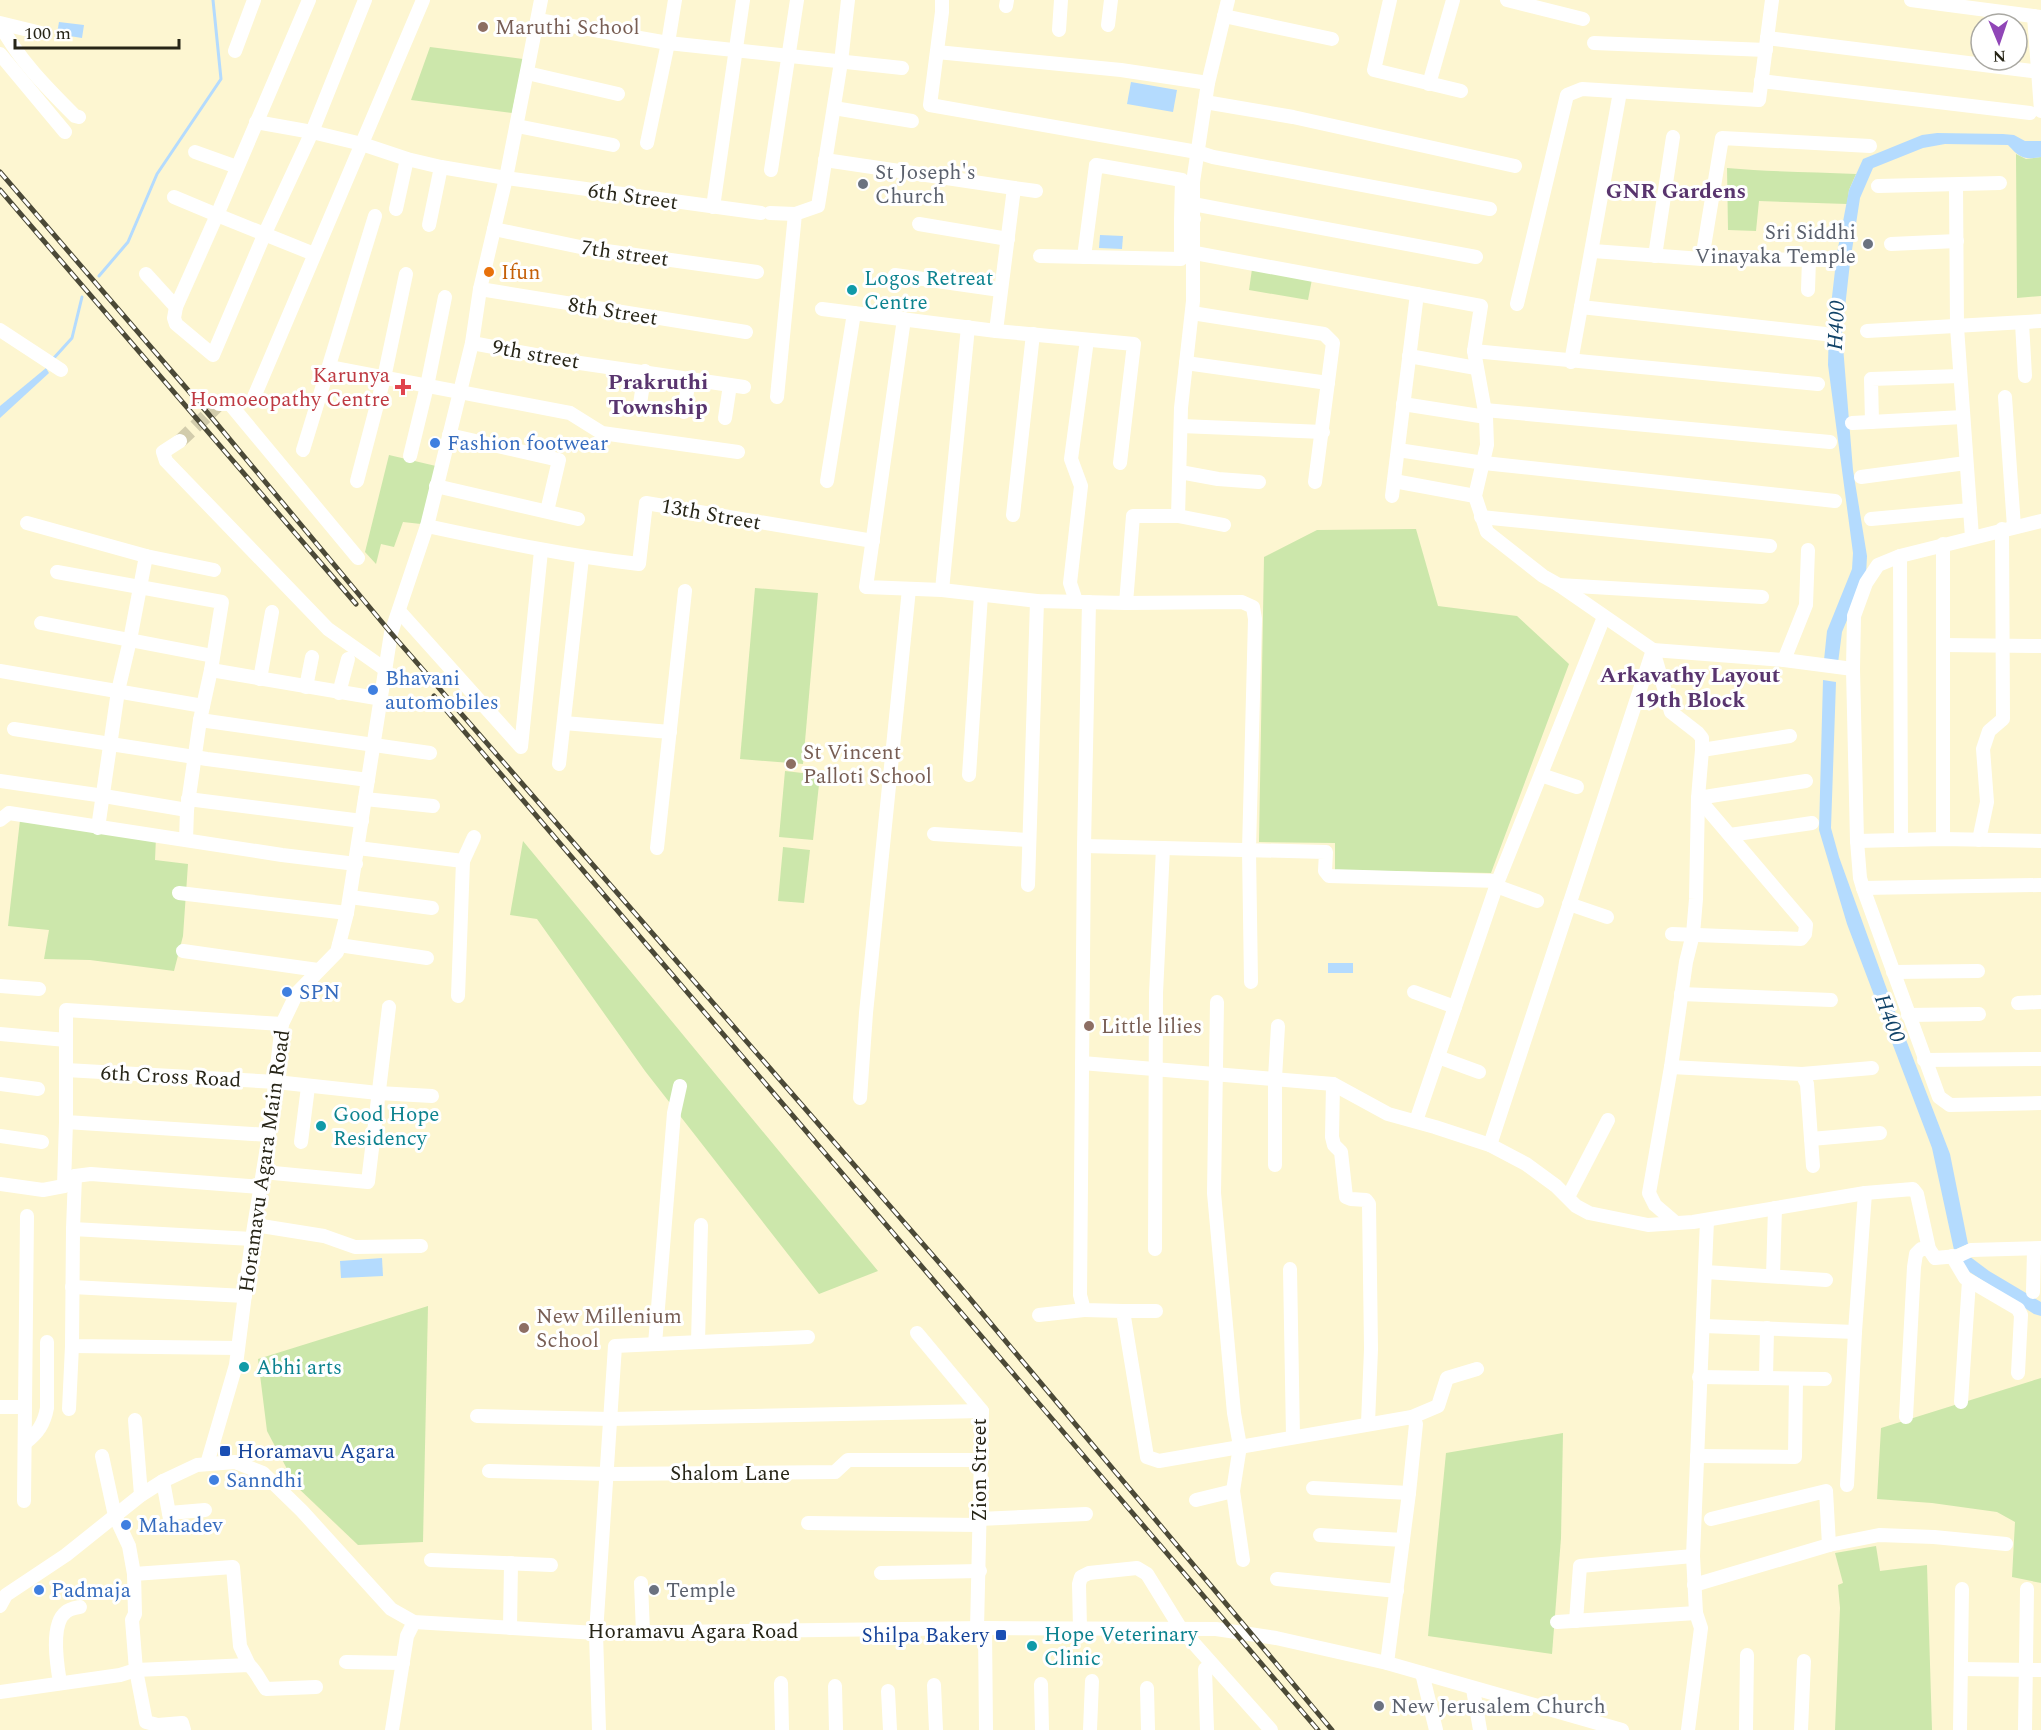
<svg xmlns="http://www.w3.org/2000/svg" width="2041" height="1730" font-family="Spectral,serif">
<rect width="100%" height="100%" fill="#fdf6d1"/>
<g fill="#cce7ab">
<polygon points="430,47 523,59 512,113 411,100"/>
<polygon points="2016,154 2026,159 2041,157 2041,296 2017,298"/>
<path d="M1727,168c43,4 86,4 129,6l-7,16 -2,14 -88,-3 -3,30 -28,-1z"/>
<polygon points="1252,269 1312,279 1308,300 1249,290"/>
<polygon points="389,455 436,466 421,524 403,522 394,547 381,544 376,564 365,552"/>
<polygon points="1416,529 1438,606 1517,616 1569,664 1491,873 1335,870 1335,843 1259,842 1264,557 1317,530"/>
<polygon points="755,588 818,593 803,764 740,759"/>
<polygon points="785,771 820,775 813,840 779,837"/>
<polygon points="20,820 156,837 155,860 188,864 183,936 174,971 90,960 44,959 49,930 8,926"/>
<polygon points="523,841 878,1271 819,1294 645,1071 537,919 510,915"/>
<polygon points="783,847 810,850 804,903 778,901"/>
<polygon points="428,1306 423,1542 358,1545 296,1486 267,1431 258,1359"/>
<polygon points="2041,1378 2041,1583 2012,1577 2015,1522 1997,1512 1932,1503 1877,1499 1881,1428"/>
<polygon points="1563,1433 1561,1538 1552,1654 1428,1636 1446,1453"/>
<polygon points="1876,1546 1880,1571 1927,1565 1932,1730 1835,1730 1840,1608 1838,1585 1843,1583 1835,1553"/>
</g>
<g fill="#b4dbfe">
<polygon points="59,22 84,25 82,38 57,34"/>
<polygon points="1131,82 1177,90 1173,112 1127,104"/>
<path d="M1937,133l66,1 11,1 11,6h16v16c-17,3 -21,1 -33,-12l-63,-1 -22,4 -50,20 -13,30 -10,65 -8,71 11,136 14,86 -1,19 -24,57 -4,31 -14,-3 3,-29 25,-62 1,-16 -25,-188 1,-42 8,-70 12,-63 14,-31 59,-24z"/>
<polygon points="1100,235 1123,236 1122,249 1099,248"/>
<polygon points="46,368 49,373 0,418 0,406"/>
<polygon points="1823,680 1836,682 1831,828 1839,857 1890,998 1950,1154 1968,1244 1954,1250 1932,1148 1847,924 1819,830"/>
<rect x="1328" y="963" width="25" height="10"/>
<polygon points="1969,1256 1989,1271 2041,1302 2041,1316 2034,1314 1965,1269 1960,1263"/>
<polygon points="382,1258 383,1276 341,1278 340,1261"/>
</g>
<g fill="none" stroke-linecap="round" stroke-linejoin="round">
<g stroke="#b4dbfe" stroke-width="3">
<polyline points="99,276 128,242 157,174 221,79 213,0"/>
<polyline points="53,359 72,338 82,297"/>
</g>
<polyline stroke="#d2ccac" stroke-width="14" stroke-dasharray="14 7" stroke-linecap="butt" points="180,441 219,404"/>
<g stroke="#fff" stroke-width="14">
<polyline points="309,0 217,215 314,254"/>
<polyline points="942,0 942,12 930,105 1197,152 1213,157 1490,209"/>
<polyline points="1390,0 1374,70 1461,91"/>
<polyline points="1507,0 1583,19"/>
<polyline points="1911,0 2041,17"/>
<polyline points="1006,6 1007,0"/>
<polyline points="1224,16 1332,39"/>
<polyline points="2034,16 2041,111"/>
<polyline points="538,20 668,43 902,68"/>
<polyline points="0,23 41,33"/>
<path d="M0,24c18,35 47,64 75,92l4,1"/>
<polyline points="1108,25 1111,0"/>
<polyline points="1059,30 1061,0"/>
<polyline points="1767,38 2032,71"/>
<polyline points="1594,43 1766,50"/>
<polyline points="235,51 254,0"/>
<polyline points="937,52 1121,70 1208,83"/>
<polyline points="0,54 65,132"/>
<polyline points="527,73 618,94"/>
<polyline points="1761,81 2030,113"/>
<polyline points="1429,84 1453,0"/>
<polyline points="1205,102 1293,117 1515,166"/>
<polyline points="834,108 912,121"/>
<polyline points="256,122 312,132 362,144 407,159 441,167 506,178 761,213"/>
<polyline points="517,126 613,145"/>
<polyline points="647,143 668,43 675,0"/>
<polyline points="195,152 237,167"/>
<polyline points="825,160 1014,188 996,331"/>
<polyline points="771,170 797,0"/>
<polyline points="1956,185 1957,327 1972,537"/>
<polyline points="1878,186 2000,183"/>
<polyline points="1014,188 1036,191"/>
<polyline points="1193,204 1476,257"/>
<polyline points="713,207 743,0"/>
<polyline points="396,209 407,159"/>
<polyline points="770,213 795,214"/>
<polyline points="919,224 1008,239"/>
<polyline points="429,225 441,167"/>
<polyline points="494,229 585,248 757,272"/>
<polyline points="1891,244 1957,241"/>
<polyline points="1593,251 1702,259 1834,260"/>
<polyline points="1195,253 1481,306 1474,351 1486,417 1487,445 1475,496 1487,532 1543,576 1559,585 1653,650 1784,660 1853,669"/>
<polyline points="1040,256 1181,259 1181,220"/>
<polyline points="1655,256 1673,137"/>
<polyline points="1084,257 1096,165 1182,180 1181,220 1194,219"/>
<polyline points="1702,259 1722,138 1870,146"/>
<polyline points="146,274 176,307 217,215 174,197"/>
<polyline points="895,275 1000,290"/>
<polyline points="480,289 746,332"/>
<polyline points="1808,290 1809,259"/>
<polyline points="1517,304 1567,95 1582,89 1759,100 1772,0"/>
<polyline points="176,307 174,318 176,324 213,355 265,233 312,132 365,0"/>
<polyline points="1581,307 1825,334"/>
<polyline points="822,309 996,331 1134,344 1120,463"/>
<polyline points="1192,313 1324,334 1333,343 1315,482"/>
<polyline points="904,319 866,587 942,590 1037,601 1126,603 1133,516 1178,516 1224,525"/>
<polyline points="2022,323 2025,376"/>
<polyline points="0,330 61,370"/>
<polyline points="1867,331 2041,321"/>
<polyline points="472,343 573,362 744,387"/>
<polyline points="1474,351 1818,384"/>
<polyline points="1409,356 1476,368"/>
<polyline points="1571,362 1620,92"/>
<polyline points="1186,363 1328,383"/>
<polyline points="329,367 570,413 602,433 738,452"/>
<polyline points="254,397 423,0"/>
<polyline points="777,397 795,214 818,206 841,62 848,0"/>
<polyline points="2005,397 2014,527"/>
<polyline points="219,404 230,404 358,558"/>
<polyline points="640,404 645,371"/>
<polyline points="1403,404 1486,417"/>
<polyline points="1485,410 1830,442"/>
<polyline points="684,412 689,378"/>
<polyline points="725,418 730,385"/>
<polyline points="1872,422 1871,379 1960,376"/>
<polyline points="1852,423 1963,417"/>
<polyline points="1181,426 1323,432"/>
<polyline points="449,435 559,460 547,511"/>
<polyline points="180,441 163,452 166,461 328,629 386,670"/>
<polyline points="303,450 375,216"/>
<polyline points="1398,450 1484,463 1835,501"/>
<polyline points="410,456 427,386 445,297"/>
<polyline points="1180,472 1218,479 1259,482"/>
<polyline points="1861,477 1966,463"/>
<polyline points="357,481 384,378 406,274"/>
<polyline points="827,481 854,313"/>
<polyline points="1394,481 1475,496"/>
<polyline points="436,486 578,519"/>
<polyline points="1392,496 1417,294"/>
<polyline points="1013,515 1033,334"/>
<polyline points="1178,516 1181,408 1193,301 1193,182 1208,83 1228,0"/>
<polyline points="1481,517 1770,546"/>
<polyline points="1871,519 1970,510"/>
<polyline points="2041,521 1900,556 1878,565 1866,583 1854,616 1853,669 1857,841 1860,878 1863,888 2041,885"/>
<polyline points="27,523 146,556"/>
<path d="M427,526c70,15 140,30 212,38l7,-61 227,38"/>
<polyline points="1900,556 1901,840"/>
<polyline points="57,572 222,602 211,670 200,720"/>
<polyline points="1559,585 1762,597"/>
<polyline points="942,590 968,327"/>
<polyline points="1076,601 1070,583 1081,486 1071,459 1087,340"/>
<polyline points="1089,602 1084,846 1080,1295 1084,1310 1123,1311 1147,1457 1159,1461 1412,1417 1438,1406 1447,1378 1477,1369"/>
<polyline points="1126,603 1242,602 1253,607 1255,619 1249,850 1251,982"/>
<polyline points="399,611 521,747 541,551"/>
<polyline points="41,623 213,656"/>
<polyline points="1943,645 2041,646"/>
<polyline points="1653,650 1671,712 1698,733 1702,738 1702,750 1698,798 1696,899 1693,934 1686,962 1671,1067 1649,1193 1655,1205 1676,1223"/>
<polyline points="1784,660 1806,605 1808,550"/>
<polyline points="211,670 382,699"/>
<polyline points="0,671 203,706"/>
<polyline points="260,679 272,612"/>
<polyline points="306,687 312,657"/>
<polyline points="339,693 348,659"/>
<polyline points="564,723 670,732"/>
<polyline points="14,729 207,759 368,780"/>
<polyline points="1702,750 1790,736"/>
<polyline points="559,764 582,558"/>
<polyline points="969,775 981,595"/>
<polyline points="1541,775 1577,787"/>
<polyline points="0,781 104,796 187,810"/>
<polyline points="1698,798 1806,781"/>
<polyline points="188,799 362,821"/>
<polyline points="365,799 433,806"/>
<polyline points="0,820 9,813 282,855 356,864"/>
<polyline points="98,828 118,691 130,640 146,556 214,570"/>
<polyline points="934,834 1028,840"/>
<polyline points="1730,835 1812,823"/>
<polyline points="1943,839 1943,544"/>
<polyline points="186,840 187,810 200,720 430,753"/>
<polyline points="1979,840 1987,802 1983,749 1989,731 2003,719 2002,529"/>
<polyline points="1857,841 1943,839 2041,841"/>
<polyline points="1084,846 1326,852 1325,871 1329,876 1498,881"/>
<polyline points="358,848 463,861"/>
<polyline points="657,848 685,591"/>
<polyline points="1028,885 1037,601"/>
<polyline points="1496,886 1537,901"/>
<polyline points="1863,888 1939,1097 1950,1105 2041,1103"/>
<polyline points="179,893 347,913"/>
<polyline points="350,897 432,908"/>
<polyline points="1569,904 1607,917"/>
<polyline points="1672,934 1801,939 1805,934 1806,925 1698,798"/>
<polyline points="339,945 427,958"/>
<polyline points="183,951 318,970"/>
<polyline points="1893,972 1978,971"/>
<polyline points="0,986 39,989"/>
<polyline points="1414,992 1455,1007"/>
<polyline points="1681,994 1831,1000"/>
<polyline points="458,996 463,861 474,837"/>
<polyline points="1217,1002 1214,1193 1234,1413 1240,1446 1233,1491 1243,1560"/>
<polyline points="2018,1003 2041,1002"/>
<polyline points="1908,1015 1979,1014"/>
<polyline points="0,1034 66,1040"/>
<polyline points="1438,1057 1479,1072"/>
<polyline points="1924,1060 2041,1059"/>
<polyline points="1082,1063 1333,1084 1388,1114 1435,1127 1490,1145 1526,1164 1556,1186 1576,1206 1589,1213 1648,1225 1693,1222 1865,1193 1913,1189 1917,1194 1929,1249 1935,1258 1958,1256 1971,1250 2041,1248"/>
<polyline points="1671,1067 1802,1074 1807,1084 1813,1166"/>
<polyline points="66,1070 276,1082 378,1093 432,1096"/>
<polyline points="1802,1074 1872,1068"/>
<polyline points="0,1084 38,1089"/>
<polyline points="1333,1084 1332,1137 1334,1145 1341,1152 1346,1197 1351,1199 1366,1200 1369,1204 1371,1349 1368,1423"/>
<polyline points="860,1098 866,1013 909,589"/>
<polyline points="1416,1121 1498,881 1604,617"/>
<polyline points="269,1135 66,1122 66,1010 282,1024"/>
<polyline points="0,1136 42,1142"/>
<polyline points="1811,1139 1880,1133"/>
<polyline points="301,1142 308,1087"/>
<polyline points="1490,1145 1653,650"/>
<polyline points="1275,1165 1275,1078 1278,1026"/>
<polyline points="263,1172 368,1182 389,1007"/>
<polyline points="0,1184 43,1190 64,1186 75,1176 91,1174 261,1187"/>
<polyline points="64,1186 66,1122"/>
<polyline points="1568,1197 1608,1120"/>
<polyline points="255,1225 324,1236 355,1247 421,1246"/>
<polyline points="73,1229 75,1176"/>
<polyline points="1155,1249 1156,993 1163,848"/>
<polyline points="1952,1256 1965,1278 2018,1309 2021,1315 2018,1373"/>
<polyline points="1290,1269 1293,1436"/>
<polyline points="1706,1272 1826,1280"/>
<polyline points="1773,1276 1775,1208"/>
<polyline points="72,1287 245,1296"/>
<polyline points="2033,1292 2034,1249"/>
<polyline points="1123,1311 1156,1311"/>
<polyline points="1039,1315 1084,1310"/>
<polyline points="1704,1326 1855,1332"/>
<polyline points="917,1333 982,1411 977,1629"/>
<polyline points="698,1342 701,1225"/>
<polyline points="655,1344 674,1113 680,1086"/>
<polyline points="238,1348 72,1346 73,1229 252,1239"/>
<polyline points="1699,1377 1825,1379"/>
<polyline points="1766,1378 1767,1328"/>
<polyline points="1961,1402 1969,1281"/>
<polyline points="0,1407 25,1407"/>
<polyline points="69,1409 72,1346"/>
<polyline points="477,1416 611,1419 982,1411"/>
<polyline points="1906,1417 1914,1267 1916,1254 1921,1249 1929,1249"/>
<polyline points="135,1420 141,1495"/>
<path d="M25,1443c13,-10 19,-19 22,-35v-66"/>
<polyline points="102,1456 115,1516 129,1546 134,1574 135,1614 132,1620 136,1670 146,1722 158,1725 158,1730"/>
<polyline points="1697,1456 1795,1457 1796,1379"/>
<polyline points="207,1464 236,1365 252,1239 269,1135 282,1024 297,993 337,952 347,913 391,633 427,526 472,343 480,289 506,178 541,0"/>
<polyline points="489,1471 608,1474 835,1472 848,1460 981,1460"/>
<polyline points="163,1481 170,1519"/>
<polyline points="1847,1485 1855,1332 1865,1193"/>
<polyline points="1313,1488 1409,1493"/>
<polyline points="1196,1500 1233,1491"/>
<polyline points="24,1501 27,1216"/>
<polyline points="169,1513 205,1510"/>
<polyline points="979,1519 1086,1514"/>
<polyline points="1711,1519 1826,1491 1829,1545"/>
<polyline points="808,1523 979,1525"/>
<polyline points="1320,1535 1403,1540"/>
<polyline points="431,1560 551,1565"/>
<polyline points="881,1573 980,1571"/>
<polyline points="134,1574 233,1567 240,1646 249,1665"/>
<polyline points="1277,1579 1397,1591"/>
<polyline points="641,1583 643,1632"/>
<polyline points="1694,1585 1829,1545 1879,1535 1934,1537 2006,1544"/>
<polyline points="0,1606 6,1595 66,1555 141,1495 163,1481 197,1465 235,1462 263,1473 302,1511 391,1609 414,1622 596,1633 985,1628 1216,1629 1276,1638 1387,1663 1622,1730"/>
<polyline points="1576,1621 1580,1566 1693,1556"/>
<polyline points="1557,1622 1696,1613"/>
<polyline points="510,1628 511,1563"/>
<polyline points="985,1628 986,1730"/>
<polyline points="1080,1628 1079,1584 1081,1577 1089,1573 1137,1568 1147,1574 1181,1629 1271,1730"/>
<polyline points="346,1662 403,1663"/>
<polyline points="1387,1663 1409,1493 1416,1424 1412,1417"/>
<polyline points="1205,1669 1207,1730"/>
<polyline points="1961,1669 2041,1670"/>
<polyline points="1422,1673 1436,1730"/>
<path d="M60,1683c-3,-18 -10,-59 6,-71 3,-3 9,-4 14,-5"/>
<polyline points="781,1683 782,1730"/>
<polyline points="1041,1684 1042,1730"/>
<polyline points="934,1685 936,1730"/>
<polyline points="835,1686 836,1730"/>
<polyline points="1147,1688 1148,1730"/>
<polyline points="1473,1689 1480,1730"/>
<polyline points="888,1691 890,1730"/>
<path d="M0,1692l120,-17 16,-5 113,-5c7,6 11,16 17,24l50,-2"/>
<polyline points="158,1725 182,1723 184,1730"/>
<polyline points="392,1730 407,1636 414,1622"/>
<polyline points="599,1730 596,1633 615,1346 808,1337"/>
<polyline points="1090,1730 1092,1681"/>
<polyline points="1688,1730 1701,1628 1696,1613 1693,1556 1707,1220"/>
<polyline points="1746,1730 1747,1655"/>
<polyline points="1801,1730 1804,1661"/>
<polyline points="1960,1730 1962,1589"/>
<polyline points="2025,1730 2027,1589"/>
</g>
<g stroke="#4b4937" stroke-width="5">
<g id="rail">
<polyline points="0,172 212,418 391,633 956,1282 1332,1730"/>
<polyline points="0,190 356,604"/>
<polyline points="434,696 1318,1730"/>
</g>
</g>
<use href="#rail" stroke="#fff" stroke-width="3" stroke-dasharray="9" stroke-linecap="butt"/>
</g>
<g fill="#8d6e63" stroke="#fff" stroke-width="2">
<circle cx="483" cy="27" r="6"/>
<circle cx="791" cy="764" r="6"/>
<circle cx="1089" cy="1026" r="6"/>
<circle cx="524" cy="1328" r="6"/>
</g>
<g fill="#6b7280" stroke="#fff" stroke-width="2">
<circle cx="863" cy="184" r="6"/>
<circle cx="1868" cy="244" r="6"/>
<circle cx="654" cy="1590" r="6"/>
<circle cx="1379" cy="1706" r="6"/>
</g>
<circle fill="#e8710a" stroke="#fff" stroke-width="2" cx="489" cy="272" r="6"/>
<g fill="#0f9aa8" stroke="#fff" stroke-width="2">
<circle cx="852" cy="290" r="6"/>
<circle cx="321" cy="1126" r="6"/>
<circle cx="244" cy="1367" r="6"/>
<circle cx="1032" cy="1646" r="6"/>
</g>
<path fill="#e0444e" stroke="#fff" stroke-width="2" d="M400 378h6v6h6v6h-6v6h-6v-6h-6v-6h6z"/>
<g fill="#3f7fe0" stroke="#fff" stroke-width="2">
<circle cx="435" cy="443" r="6"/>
<circle cx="373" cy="690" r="6"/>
<circle cx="287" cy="992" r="6"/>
<circle cx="214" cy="1480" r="6"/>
<circle cx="126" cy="1525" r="6"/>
<circle cx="39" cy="1590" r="6"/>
</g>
<g fill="#1a4fb4" stroke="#fff" stroke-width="2">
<rect x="219" y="1445" width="12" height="12" rx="3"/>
<rect x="995" y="1629" width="12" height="12" rx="3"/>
</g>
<g text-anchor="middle" stroke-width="6" stroke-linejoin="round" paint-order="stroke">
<g font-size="21" fill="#785e54" stroke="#fff" text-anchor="start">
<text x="495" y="34">Maruthi School</text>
<text x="803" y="759">St Vincent<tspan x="803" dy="24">Palloti School</tspan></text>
<text x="1101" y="1033">Little lilies</text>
<text x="536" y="1323">New Millenium<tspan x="536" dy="24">School</tspan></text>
</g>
<g font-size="21" fill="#5b616d" stroke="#fff" text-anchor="start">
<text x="875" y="179">St Joseph's<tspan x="875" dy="24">Church</tspan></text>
<text x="1856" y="239" text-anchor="end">Sri Siddhi<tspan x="1856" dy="24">Vinayaka Temple</tspan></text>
<text x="666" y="1597">Temple</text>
<text x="1391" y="1713">New Jerusalem Church</text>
</g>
<g font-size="21" fill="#272517" stroke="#fff">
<text transform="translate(633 196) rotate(8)" y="7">6th Street</text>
<text transform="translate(625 253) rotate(8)" y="7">7th street</text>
<text transform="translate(613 311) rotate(9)" y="7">8th Street</text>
<text transform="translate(536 354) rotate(10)" y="7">9th street</text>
<text transform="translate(711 514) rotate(10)" y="7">13th Street</text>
<text transform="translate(171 1076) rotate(3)" y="7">6th Cross Road</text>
<text transform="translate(264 1161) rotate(-82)" y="7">Horamavu Agara Main Road</text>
<text transform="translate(979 1470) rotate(-90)" y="7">Zion Street</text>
<text x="730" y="1480">Shalom Lane</text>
<text x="693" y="1638">Horamavu Agara Road</text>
</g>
<g font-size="21" fill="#c56008" stroke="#fff" text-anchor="start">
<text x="501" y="279">Ifun</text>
</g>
<g font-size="21" fill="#0d838f" stroke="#fff" text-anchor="start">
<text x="864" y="285">Logos Retreat<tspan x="864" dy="24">Centre</tspan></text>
<text x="333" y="1121">Good Hope<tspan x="333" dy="24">Residency</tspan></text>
<text x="256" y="1374">Abhi arts</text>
<text x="1044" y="1641">Hope Veterinary<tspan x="1044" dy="24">Clinic</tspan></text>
</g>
<g font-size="21" fill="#be3a42" stroke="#fff" text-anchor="end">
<text x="390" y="382">Karunya<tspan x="390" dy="24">Homoeopathy Centre</tspan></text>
</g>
<g font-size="21" fill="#366cbe" stroke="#fff" text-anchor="start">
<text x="447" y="450">Fashion footwear</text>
<text x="385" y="685">Bhavani<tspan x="385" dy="24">automobiles</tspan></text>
<text x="299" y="999">SPN</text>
<text x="226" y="1487">Sanndhi</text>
<text x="138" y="1532">Mahadev</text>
<text x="51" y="1597">Padmaja</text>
</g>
<g font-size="21" fill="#164399" stroke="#fff" text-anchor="start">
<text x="237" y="1458">Horamavu Agara</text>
<text x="989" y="1642" text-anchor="end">Shilpa Bakery</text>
</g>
<g font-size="22" font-weight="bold" fill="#59356e" stroke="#fff">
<text x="1676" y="198">GNR Gardens</text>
<text x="658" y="389">Prakruthi<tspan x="658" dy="25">Township</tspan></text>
<text x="1690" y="682">Arkavathy Layout<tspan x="1690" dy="25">19th Block</tspan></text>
</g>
<g font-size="22" font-style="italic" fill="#114368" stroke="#fff">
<text transform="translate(1835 325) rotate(-87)" y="8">H400</text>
<text transform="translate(1891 1018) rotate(69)" y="8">H400</text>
</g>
</g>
<g transform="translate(1999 42) rotate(178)"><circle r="28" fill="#ffffff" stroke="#a9a8a2" stroke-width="1.5"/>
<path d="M0-4.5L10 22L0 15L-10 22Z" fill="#9046b7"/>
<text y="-9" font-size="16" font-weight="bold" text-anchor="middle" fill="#272517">N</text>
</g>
<path d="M15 39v9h164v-9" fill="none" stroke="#272517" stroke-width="3"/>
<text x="24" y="39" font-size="18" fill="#272517" stroke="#ffffff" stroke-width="4.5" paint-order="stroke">100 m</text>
</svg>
